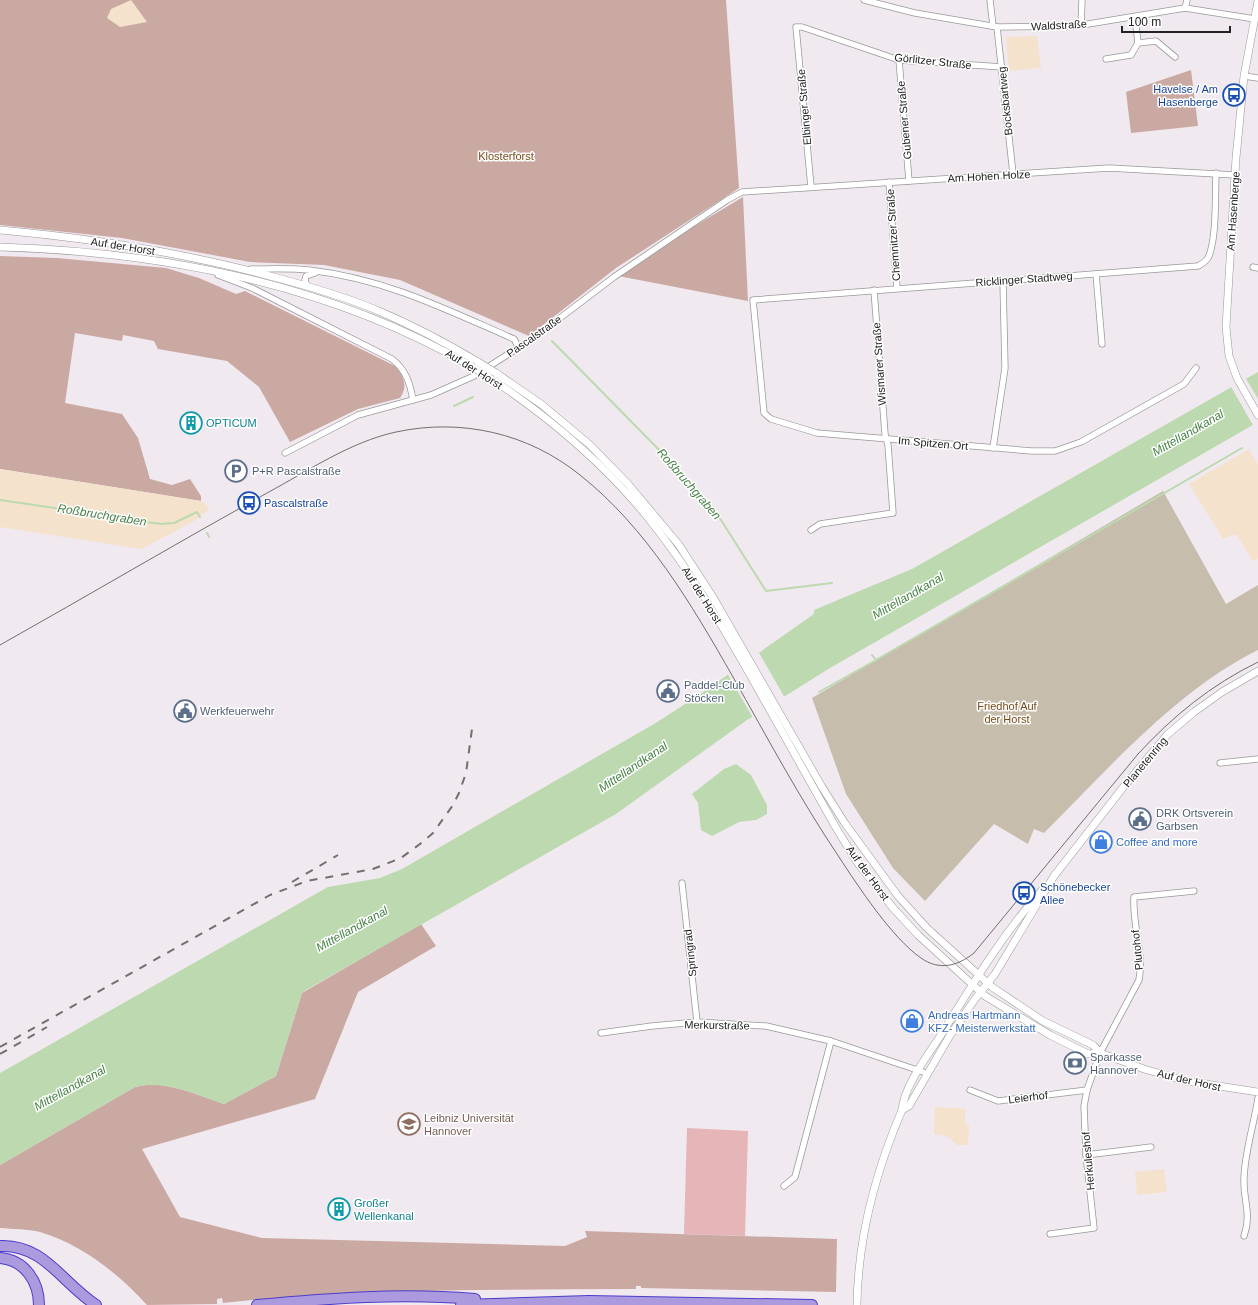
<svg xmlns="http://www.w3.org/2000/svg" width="1258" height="1305" font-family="Helvetica,sans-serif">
<rect width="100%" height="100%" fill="#f1e9f0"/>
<polygon fill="#e5b5b7" points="687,1128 748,1131 745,1236 684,1234"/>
<g fill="#cba9a3">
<polygon points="0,0 726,0 739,188 616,268 529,336 400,280 324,265 250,262 122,238 0,225"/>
<polygon points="1191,70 1198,126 1131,133 1126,92"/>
<polygon points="743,197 748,301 613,275"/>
<path d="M0,256l57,2 109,10 33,10 37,16 9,-3 152,76c7,12 11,19 3,31l-42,11 -68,33 -31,-55 -32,-26 -69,-12 -4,-8 -31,-6 -1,6 -47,-8 -10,70 57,11 16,24 12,41 22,6 18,-6 11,17v5l-201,-32z"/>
<path d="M421,924l15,22 -78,46 -43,107 -173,50 38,68 82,21 303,8 22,-9 -2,-6 252,8 -1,53 -195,-4v-2h-5v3c-138,1 -276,-1 -413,14l-1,-5 -5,1v5l-70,1c-28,-31 -66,-61 -107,-73 -13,-3 -27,-3 -40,-4v-63l135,-78c30,-8 61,8 89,17l52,-28 26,-83z"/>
</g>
<path fill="#c7bdad" d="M1163,491l63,113 32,-19v65c-80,39 -151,120 -214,183l-10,-4 -6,15 -34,-20 -69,77 -32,-33 -47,-74 -34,-96z"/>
<g fill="#f5e2cc">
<polygon points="131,0 147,22 120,27 107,18 111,9"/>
<polygon points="1037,36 1041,68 1009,71 1006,37"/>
<polygon points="1249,449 1258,465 1258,558 1253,561 1236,534 1223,539 1189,484"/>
<polygon points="0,469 201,501 205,503 209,510 191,523 141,549 0,527"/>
<polygon points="935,1107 965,1109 965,1125 969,1125 968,1145 957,1145 947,1136 934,1134"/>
<polygon points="1164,1169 1167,1192 1137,1195 1135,1172"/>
</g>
<g fill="#bdd9af">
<path d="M1258,372v50l-428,246 -83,52 -131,94 -310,176 -4,3 -26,83 -52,28c-28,-9 -59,-25 -89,-17l-135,78v-92l328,-186 52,-9 22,-9 252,-145 42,-27 118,-83v-4l98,-41z"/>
<polygon points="736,764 751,775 767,805 767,814 756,820 739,822 712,836 701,830 698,803 692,794 724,769"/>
</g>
<g fill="#f1e9f0">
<polygon points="1245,377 1258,399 1258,424 1254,427 1230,385"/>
<polygon points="758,651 785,698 753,718 727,673"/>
</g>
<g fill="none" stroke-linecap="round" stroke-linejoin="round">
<g stroke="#bdd9af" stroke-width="2">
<polyline points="552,341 672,463 721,520 766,591 832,583"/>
<polyline points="454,406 473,397"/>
<polyline points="0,500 89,513 98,513 109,517 161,524 174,523 197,512 200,517"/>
<polyline points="207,533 209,537"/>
<polyline points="872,655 876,660 1242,448"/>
<polyline points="819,692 876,660"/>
</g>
<g stroke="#999" stroke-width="7">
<g id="minor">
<polyline points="864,0 915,13 997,27 1076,26 1185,8 1255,19"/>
<polyline points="990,0 993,26"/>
<polyline points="1185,8 1187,0"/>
<polyline points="1081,25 1082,0"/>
<polyline points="997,27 1013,174"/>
<polyline points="1138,43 1156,41 1175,57"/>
<polyline points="1106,59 1131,55 1138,43 1135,17"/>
<polyline points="899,60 909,181"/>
<polyline points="1244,76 1258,78"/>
<polyline points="889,182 897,288"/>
<polyline points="811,187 796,27 802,27 899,60 1002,67"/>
<polyline points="1253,267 1258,268"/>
<path d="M251,269c19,0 39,-1 58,1 77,9 136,39 205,69l5,9"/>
<polyline points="1096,274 1102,344"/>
<path d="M218,275l34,13 140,71c14,11 18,24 21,41"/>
<polyline points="307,286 305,280 306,276 315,273"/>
<path d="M1196,368l-12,16 -103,58 -26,9h-23l-215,-18 -46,-14 -7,-6 -11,-113 445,-34c4,-2 7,-4 10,-8 9,-18 7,-64 8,-85"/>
<polyline points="993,448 1005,368 1003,282"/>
<polyline points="285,453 358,415 431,395 474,376 535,337 614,277 727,200 742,192 1109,168 1235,175"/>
<polyline points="811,530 820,524 893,513 888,445 885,434 874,290"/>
<polyline points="1220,763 1258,759"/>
<polyline points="682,883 697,1022"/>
<polyline points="601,1033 652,1026 697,1022 766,1026 831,1041 926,1073"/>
<polyline points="970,1090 998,1101 1087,1090"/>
<polyline points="1086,1155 1151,1147"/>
<polyline points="784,1186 795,1177 831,1041"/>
<path d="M1050,1234l44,-6 -8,-73 -2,-49 3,-16 13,-37 39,-73c5,-26 -7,-56 -5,-83l60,-6"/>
<path d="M1244,1236c8,-22 -1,-36 0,-58 1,-28 10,-53 14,-80"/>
</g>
</g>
<g stroke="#999" stroke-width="8">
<g id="tertiary">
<polyline points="1258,1 1244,76 1236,158 1226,327 1229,356 1237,378 1258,415"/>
<path d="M0,230c89,8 179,22 266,45 39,10 78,21 115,37 33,14 65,31 97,50"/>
<path d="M0,247c164,5 327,36 471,119"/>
<polyline points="496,373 541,404 590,445 628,484 679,545 714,599 822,787 844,822 898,896 927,928 992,987 1043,1021 1093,1045 1100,1053 1144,1069 1186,1081 1258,1092"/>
<path d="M489,377c60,40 115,86 160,142 42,52 75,110 108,168 26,46 52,93 78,139l22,36 36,46 25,27 67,61 65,39 38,19 12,-1"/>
<polyline points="902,1110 909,1106 949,1037 975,999 995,974 1054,876 1125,785 1168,734 1194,712 1222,692 1258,671"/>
<path d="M857,1305c1,-69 18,-132 45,-195 2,-24 26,-55 39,-75 31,-50 61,-100 101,-145"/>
</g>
</g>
<g stroke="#4b3cc9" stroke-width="12">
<g id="motorway">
<path d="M0,1246c44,-2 62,37 96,59"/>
<path d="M0,1258c25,2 39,24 39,47"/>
<path d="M257,1305c73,-7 145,-12 218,-6"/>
<polyline points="461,1305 589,1301 812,1305"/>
</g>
</g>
<use href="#minor" stroke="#fff" stroke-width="5.5"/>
<use href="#tertiary" stroke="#fff" stroke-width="7"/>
<use href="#motorway" stroke="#ac9adf" stroke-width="10"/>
<path stroke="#707070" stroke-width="1" d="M0,645c89,-50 177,-102 267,-152 41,-22 83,-51 129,-61 65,-14 132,1 184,43 66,52 112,130 153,202 34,60 67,122 106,180 19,29 53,81 82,101 18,13 37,8 53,-5l164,-199c35,-38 73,-69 120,-92"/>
<g stroke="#707070" stroke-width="2" stroke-dasharray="8 8" stroke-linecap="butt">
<polyline points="292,882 338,855"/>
<polyline points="0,1047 270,895 307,881 373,869 401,858 420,844 433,833 453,805 459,793 466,773 472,729"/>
<polyline points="0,1054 47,1027"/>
</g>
<g stroke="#999" stroke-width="8" stroke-linecap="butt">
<g id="tertiary-bridge">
<polyline points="478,362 496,373"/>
<polyline points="471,366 489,377"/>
</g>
</g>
<use href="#tertiary-bridge" stroke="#fff" stroke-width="7"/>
</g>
<defs>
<g id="bus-ring" transform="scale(1.15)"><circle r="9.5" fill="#fff" stroke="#1a4fb4" stroke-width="1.5"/><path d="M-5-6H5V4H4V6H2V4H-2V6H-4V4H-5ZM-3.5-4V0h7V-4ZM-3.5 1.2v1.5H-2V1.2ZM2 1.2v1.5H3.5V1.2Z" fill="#1a4fb4"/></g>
<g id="building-ring" transform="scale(1.15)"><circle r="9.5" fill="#fff" stroke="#0f9aa8" stroke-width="1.5"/><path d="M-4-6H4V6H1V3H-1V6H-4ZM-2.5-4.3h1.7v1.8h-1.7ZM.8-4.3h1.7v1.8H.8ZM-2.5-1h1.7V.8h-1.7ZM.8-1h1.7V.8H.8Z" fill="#0f9aa8"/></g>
<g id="parking-ring" transform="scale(1.15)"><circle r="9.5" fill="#fff" stroke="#5c6f8a" stroke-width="1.5"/><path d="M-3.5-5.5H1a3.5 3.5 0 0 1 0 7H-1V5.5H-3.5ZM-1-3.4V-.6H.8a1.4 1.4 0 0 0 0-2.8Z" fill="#5c6f8a"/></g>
<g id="civic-ring" transform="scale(1.15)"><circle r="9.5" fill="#fff" stroke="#5c6f8a" stroke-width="1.5"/><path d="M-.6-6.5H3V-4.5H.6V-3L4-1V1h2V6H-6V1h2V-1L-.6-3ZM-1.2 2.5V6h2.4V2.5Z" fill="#5c6f8a"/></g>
<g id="shop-ring" transform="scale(1.15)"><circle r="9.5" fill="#fff" stroke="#3f7fe0" stroke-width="1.5"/><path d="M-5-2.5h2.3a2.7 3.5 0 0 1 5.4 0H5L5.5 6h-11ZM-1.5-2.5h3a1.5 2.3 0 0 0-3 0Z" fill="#3f7fe0"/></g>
<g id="bank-ring" transform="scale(1.15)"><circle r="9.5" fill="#fff" stroke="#5c6f8a" stroke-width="1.5"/><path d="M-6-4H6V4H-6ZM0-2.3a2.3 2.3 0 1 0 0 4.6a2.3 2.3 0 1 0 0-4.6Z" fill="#5c6f8a"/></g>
<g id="university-ring" transform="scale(1.15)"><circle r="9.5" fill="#fff" stroke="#8d6e63" stroke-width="1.5"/><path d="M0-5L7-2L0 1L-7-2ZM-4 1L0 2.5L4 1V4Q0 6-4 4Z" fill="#8d6e63"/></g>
</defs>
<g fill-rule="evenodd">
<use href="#bus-ring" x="1234" y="95"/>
<use href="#building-ring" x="191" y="423"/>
<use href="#parking-ring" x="236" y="471"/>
<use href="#bus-ring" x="249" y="503"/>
<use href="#civic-ring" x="668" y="691"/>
<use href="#civic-ring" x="185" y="711"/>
<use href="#civic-ring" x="1140" y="819"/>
<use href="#shop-ring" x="1101" y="842"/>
<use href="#bus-ring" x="1024" y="893"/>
<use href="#shop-ring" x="912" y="1021"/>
<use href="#bank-ring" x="1075" y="1063"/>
<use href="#university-ring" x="409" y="1124"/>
<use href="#building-ring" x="339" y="1209"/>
</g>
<g text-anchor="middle" stroke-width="3" stroke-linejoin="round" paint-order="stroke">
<g font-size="11" fill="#222" stroke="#fff">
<text transform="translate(1059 25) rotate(-3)" y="4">Waldstraße</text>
<text transform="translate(933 61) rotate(6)" y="4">Görlitzer Straße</text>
<text transform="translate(1005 101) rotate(-96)" y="4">Bocksbartweg</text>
<text transform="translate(804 107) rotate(-95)" y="4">Elbinger Straße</text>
<text transform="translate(904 120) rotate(-95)" y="4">Gubener Straße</text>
<text transform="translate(989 176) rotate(-3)" y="4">Am Hohen Holze</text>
<text transform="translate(1233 211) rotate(-86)" y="4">Am Hasenberge</text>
<text transform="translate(893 235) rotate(-94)" y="4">Chemnitzer Straße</text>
<text transform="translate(123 246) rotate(9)" y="4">Auf der Horst</text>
<text transform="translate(1024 279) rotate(-4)" y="4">Ricklinger Stadtweg</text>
<text transform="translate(534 336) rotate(-35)" y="4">Pascalstraße</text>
<text transform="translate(879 364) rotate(-94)" y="4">Wismarer Straße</text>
<text transform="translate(474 369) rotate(32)" y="4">Auf der Horst</text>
<text transform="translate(933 443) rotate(5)" y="4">Im Spitzen Ort</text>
<text transform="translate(702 595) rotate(58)" y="4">Auf der Horst</text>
<text transform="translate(1145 762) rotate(-50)" y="4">Planetenring</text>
<text transform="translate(868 873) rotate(54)" y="4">Auf der Horst</text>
<text transform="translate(1137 950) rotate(-96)" y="4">Plutohof</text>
<text transform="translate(690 953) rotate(-96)" y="4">Springrad</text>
<text transform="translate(717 1025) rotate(1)" y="4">Merkurstraße</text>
<text transform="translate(1189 1080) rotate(13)" y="4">Auf der Horst</text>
<text transform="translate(1028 1097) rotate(-7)" y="4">Leierhof</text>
<text transform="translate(1088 1161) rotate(-95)" y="4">Herkuleshof</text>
</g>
<g font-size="11" fill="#164399" stroke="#fff" text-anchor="start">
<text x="1218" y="93" text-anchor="end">Havelse / Am<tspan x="1218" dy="13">Hasenberge</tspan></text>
<text x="264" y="507">Pascalstraße</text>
<text x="1040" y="891">Schönebecker<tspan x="1040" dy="13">Allee</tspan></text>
</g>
<g font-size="11" fill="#774b18" stroke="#fff">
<text x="506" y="160">Klosterforst</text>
<text x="1007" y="710">Friedhof Auf<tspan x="1007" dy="13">der Horst</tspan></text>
</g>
<g font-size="11" fill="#0d838f" stroke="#fff" text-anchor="start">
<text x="206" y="427">OPTICUM</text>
<text x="354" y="1207">Großer<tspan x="354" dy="13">Wellenkanal</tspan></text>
</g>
<g font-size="11" fill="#4e5e75" stroke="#fff" text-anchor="start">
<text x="252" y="475">P+R Pascalstraße</text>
<text x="684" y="689">Paddel-Club<tspan x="684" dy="13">Stöcken</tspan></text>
<text x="200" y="715">Werkfeuerwehr</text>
<text x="1156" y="817">DRK Ortsverein<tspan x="1156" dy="13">Garbsen</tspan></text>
<text x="1090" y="1061">Sparkasse<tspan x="1090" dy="13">Hannover</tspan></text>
</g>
<g font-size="11" fill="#366cbe" stroke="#fff" text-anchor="start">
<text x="1116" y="846">Coffee and more</text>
<text x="928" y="1019">Andreas Hartmann<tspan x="928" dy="13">KFZ- Meisterwerkstatt</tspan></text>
</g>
<g font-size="11" fill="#785e54" stroke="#fff" text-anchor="start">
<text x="424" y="1122">Leibniz Universität<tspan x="424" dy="13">Hannover</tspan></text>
</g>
<g font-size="12" font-style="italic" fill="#488246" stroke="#fff">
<text transform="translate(1188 433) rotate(-30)" y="4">Mittellandkanal</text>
<text transform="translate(689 484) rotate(49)" y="4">Roßbruchgraben</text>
<text transform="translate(102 515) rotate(9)" y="4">Roßbruchgraben</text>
<text transform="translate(908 596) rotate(-30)" y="4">Mittellandkanal</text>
<text transform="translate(633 767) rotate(-34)" y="4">Mittellandkanal</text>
<text transform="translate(352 929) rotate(-29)" y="4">Mittellandkanal</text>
<text transform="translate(70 1088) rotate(-29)" y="4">Mittellandkanal</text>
</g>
</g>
<path d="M1122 26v6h108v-6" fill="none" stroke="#222222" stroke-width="2"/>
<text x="1128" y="26" font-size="12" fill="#222222" stroke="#ffffff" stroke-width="3" paint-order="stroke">100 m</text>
</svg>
